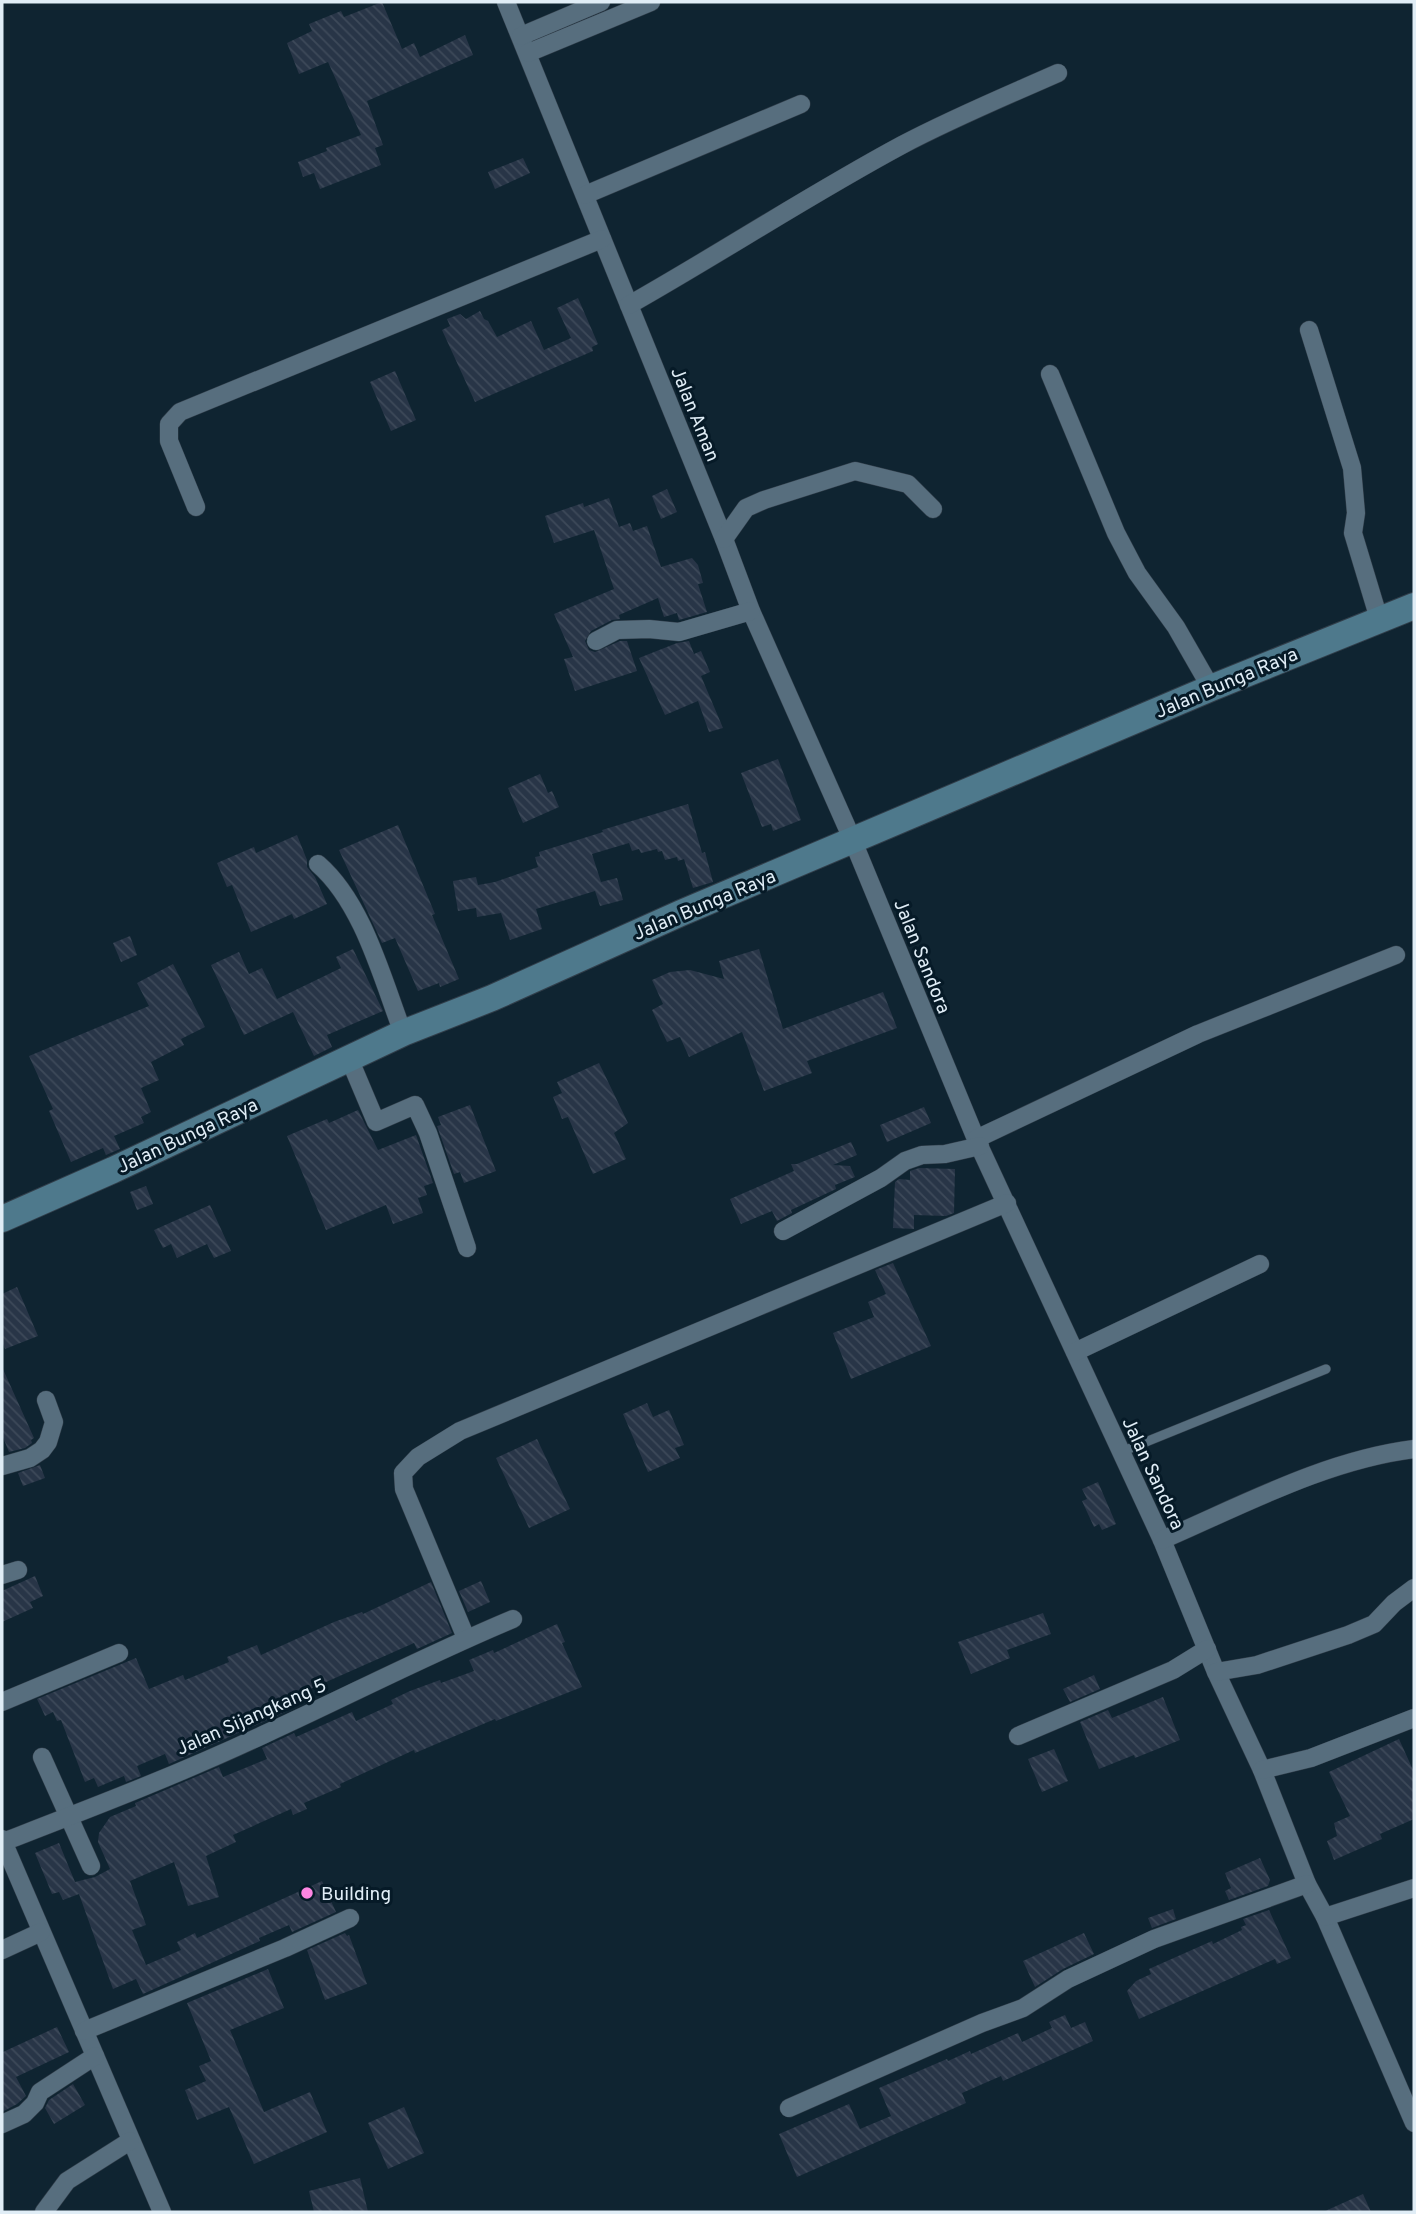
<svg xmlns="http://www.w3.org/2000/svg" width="1416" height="2214" font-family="Overpass,sans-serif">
<defs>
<pattern id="building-back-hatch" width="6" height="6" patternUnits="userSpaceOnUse" patternTransform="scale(1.75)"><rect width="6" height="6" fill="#283547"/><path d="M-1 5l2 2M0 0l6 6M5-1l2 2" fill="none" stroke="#3d4959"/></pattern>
</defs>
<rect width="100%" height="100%" fill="#0f2431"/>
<g fill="url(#building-back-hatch)">
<polygon points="382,2 402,49 414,43 420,57 465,35 473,55 367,101 383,145 375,148 381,165 320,189 314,173 303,177 298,162 327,151 326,148 361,135 328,62 299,74 287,43 312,31 309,24 341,11 344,17"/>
<polygon points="523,158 530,173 495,189 488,172"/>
<polygon points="578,298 598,344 592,347 593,351 475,402 442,330 450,326 447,319 460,314 466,319 480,311 484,319 488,321 497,337 531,321 544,350 571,338 557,308"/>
<polygon points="395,371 416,420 391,431 370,382"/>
<polygon points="667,489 677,512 661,519 652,496"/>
<polygon points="609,498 619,527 630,523 633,531 647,526 661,567 692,558 698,565 703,583 698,584 707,612 679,620 677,613 664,617 658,598 619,615 620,619 612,620 591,631 585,641 589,650 595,652 620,641 627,641 637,671 575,691 564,659 573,657 554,614 614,589 594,530 554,543 545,516 583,503 584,507"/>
<polygon points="689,641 694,654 701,651 710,672 701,676 723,728 709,732 698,701 665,715 639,658 677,643"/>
<polygon points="778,759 801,820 773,831 771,824 762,827 741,773"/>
<polygon points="540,774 548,793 552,791 559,807 523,823 508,788"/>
<polygon points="688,804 702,853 705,852 713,882 693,888 684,859 678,861 677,857 665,860 662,851 658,852 657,849 641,853 639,849 632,851 629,843 592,854 601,882 617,878 623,900 600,906 595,891 536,909 542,929 510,940 501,913 477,917 476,908 458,911 453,881 476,877 478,885 495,882 538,867 535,857 540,856 539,852 603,832 602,830"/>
<polygon points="398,825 435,914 432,915 459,979 440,987 439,983 418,991 395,938 382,943 339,850"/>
<polygon points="297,835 307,860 307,867 315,877 327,904 294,919 292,914 251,932 232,885 227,887 217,863 254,847 256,853"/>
<polygon points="130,936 137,955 121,962 113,943"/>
<polygon points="353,949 383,1011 327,1035 332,1047 314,1056 293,1012 244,1035 211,965 239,952 249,974 262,968 277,999 341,968 336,957"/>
<polygon points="759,949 783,1029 883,992 897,1028 807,1061 812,1073 764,1091 742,1032 689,1057 680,1037 667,1042 652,1010 663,1004 652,980 670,972 690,970 724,979 719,961"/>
<polygon points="173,964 205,1027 181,1039 184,1045 151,1062 159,1080 141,1088 151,1112 141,1117 144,1123 114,1136 120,1149 106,1155 103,1148 71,1162 49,1111 53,1109 29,1056 149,1006 137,983"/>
<polygon points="599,1063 628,1123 614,1133 626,1159 593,1174 568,1117 562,1119 553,1097 562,1093 557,1082"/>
<polygon points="470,1105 496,1171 464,1183 460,1172 454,1174 437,1126 441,1125 438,1117"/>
<polygon points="924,1107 931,1123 887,1142 880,1125"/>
<polygon points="358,1110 378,1150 416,1135 433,1183 424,1186 427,1195 418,1198 423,1213 393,1224 386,1205 326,1230 287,1136 327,1119 329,1123"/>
<polygon points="851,1142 857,1155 833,1165 850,1166 855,1177 835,1185 836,1189 791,1210 792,1213 777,1221 772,1211 741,1224 730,1199 794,1171 791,1164 797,1164"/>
<polygon points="919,1168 955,1169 954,1213 946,1216 914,1215 914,1229 893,1228 895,1182 899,1179 910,1180 910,1171"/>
<polygon points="146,1186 153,1204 137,1210 130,1192"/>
<polygon points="210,1205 231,1251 214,1258 207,1244 177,1258 171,1244 163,1248 154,1230"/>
<polygon points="893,1263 931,1346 851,1379 833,1333 874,1317 868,1302 886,1294 875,1270"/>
<polygon points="17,1287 38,1336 5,1349 2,1341 2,1294"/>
<polygon points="2,1367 34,1438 31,1440 32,1443 25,1448 9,1452 2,1435"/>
<polygon points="647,1403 653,1417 669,1410 684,1445 675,1448 680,1458 648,1472 623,1414"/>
<polygon points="537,1439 570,1509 529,1528 496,1458"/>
<polygon points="40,1465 45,1478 23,1486 18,1473"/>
<polygon points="1098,1482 1116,1524 1102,1530 1099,1524 1094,1527 1082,1501 1087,1499 1082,1489"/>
<polygon points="35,1576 43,1596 30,1602 33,1608 2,1622 2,1591"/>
<polygon points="481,1581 490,1602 468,1612 459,1591"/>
<polygon points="431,1582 452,1633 417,1649 414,1643 281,1702 285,1712 169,1764 165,1754 137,1766 141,1776 126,1782 124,1776 98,1787 94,1778 85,1782 61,1720 57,1721 53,1712 45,1716 37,1699 136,1658 149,1689 183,1675 185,1680 229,1662 227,1657 257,1645 261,1655 334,1622 362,1612 363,1614"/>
<polygon points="1043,1613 1051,1634 1007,1650 1010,1658 971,1674 958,1642"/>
<polygon points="557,1624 565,1642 562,1643 582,1687 496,1721 495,1719 415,1753 414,1750 340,1784 341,1787 304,1803 307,1809 293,1815 291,1809 233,1835 236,1842 206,1856 219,1897 188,1906 174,1862 130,1881 146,1925 132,1930 146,1965 181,1950 177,1942 195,1933 197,1938 322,1881 336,1912 292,1932 289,1925 259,1938 260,1941 143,1994 136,1979 113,1989 79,1894 63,1900 59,1892 52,1894 35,1853 59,1843 75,1882 95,1877 110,1869 98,1842 99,1833 110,1817 136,1806 135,1803 219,1767 223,1777 267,1759 262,1748 294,1733 296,1737 352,1712 356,1721 393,1704 391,1700 410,1691 440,1680 441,1683 474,1671 469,1660 493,1650 494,1653"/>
<polygon points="1094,1675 1100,1689 1070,1702 1063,1689"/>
<polygon points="1163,1697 1180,1740 1135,1758 1134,1755 1099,1769 1080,1722 1108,1710 1112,1718"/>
<polygon points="1399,1739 1414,1772 1414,1819 1380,1834 1382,1839 1334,1860 1327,1841 1337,1836 1334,1823 1350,1816 1329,1772"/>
<polygon points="1054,1749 1068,1781 1042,1792 1028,1759"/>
<polygon points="1260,1858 1270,1880 1268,1886 1229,1900 1225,1891 1231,1888 1225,1873"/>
<polygon points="1173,1909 1176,1919 1152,1928 1148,1918"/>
<polygon points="1269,1910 1291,1958 1277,1964 1275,1959 1139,2019 1127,1991 1136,1981 1151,1974 1149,1969 1212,1941 1213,1944 1242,1930 1241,1927 1246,1925 1243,1919"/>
<polygon points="345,1933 347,1936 349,1935 367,1984 325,2000 307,1950"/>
<polygon points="1084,1933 1094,1954 1063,1969 1035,1987 1023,1961"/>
<polygon points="268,1969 284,2008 230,2030 264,2112 310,2092 327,2132 254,2164 229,2107 197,2120 185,2090 206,2081 199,2066 211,2061 187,2003"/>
<polygon points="1065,2015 1071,2028 1085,2022 1093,2041 1003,2081 1001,2076 962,2093 966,2103 797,2177 779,2134 849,2104 860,2129 891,2116 879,2088 947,2059 948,2061 970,2051 971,2054 1018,2033 1022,2042 1052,2028 1049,2022"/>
<polygon points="57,2027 69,2052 16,2077 26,2096 17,2104 2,2112 2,2049 3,2052"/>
<polygon points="73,2084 85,2105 54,2124 45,2108 49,2100"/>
<polygon points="404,2107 424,2153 388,2169 368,2123"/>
<polygon points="360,2178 368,2212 314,2212 309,2191"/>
<polygon points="1363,2194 1371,2212 1323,2212"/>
</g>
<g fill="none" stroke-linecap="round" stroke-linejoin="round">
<g stroke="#313e4a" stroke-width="10">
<polyline id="lane" points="1121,1452 1326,1369"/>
</g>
<g stroke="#313e4a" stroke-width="19">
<g id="street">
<polyline points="506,2 724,539 751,611 853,841 976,1139 1162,1540 1216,1672 1262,1770 1307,1884 1325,1917 1414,2123"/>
<polyline points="521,36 601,2"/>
<polyline points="528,53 651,2"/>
<polyline points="585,195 801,104"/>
<path d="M629,305c92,-52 180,-110 273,-160 51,-27 104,-49 156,-72"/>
<polyline points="1309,330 1352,468 1356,513 1353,533 1379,619"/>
<polyline points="1050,374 1116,533 1137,573 1176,627 1211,688"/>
<polyline points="196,507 169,441 169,424 180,412 602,239"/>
<polyline points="724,539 746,508 764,500 855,471 908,484 933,509"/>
<polyline points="596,641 617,630 649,629 679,632 751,611"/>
<path d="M318,864c45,39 64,114 85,169"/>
<polyline points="349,1058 376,1122 415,1105 428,1133 467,1248"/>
<polyline points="976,1139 1198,1034 1396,955"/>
<polyline points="783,1231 881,1178 905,1161 922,1155 945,1154 980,1146"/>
<polyline points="1075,1352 1260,1264"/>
<polyline points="2,1466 30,1458 42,1450 48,1442 54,1422 46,1400"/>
<path d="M1162,1540c81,-35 164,-80 252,-91"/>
<polyline points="2,1575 18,1570"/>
<polyline points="466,1638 404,1489 403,1473 418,1457 460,1431 1007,1203"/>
<polyline points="1216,1672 1257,1665 1348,1635 1374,1624 1394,1603 1414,1588"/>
<polyline points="2,1702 119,1653"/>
<polyline points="1018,1736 1173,1670 1207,1649"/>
<polyline points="42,1757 91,1866"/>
<polyline points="1262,1770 1311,1758 1414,1718"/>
<polyline points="2,1839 162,2212"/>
<path d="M3,1842c88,-34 177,-68 262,-108 83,-38 164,-80 248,-115"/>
<polyline points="1325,1917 1414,1888"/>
<polyline points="2,1950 41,1932"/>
<polyline points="84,2031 285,1948 350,1918"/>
<polyline points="789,2108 982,2023 1023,2008 1068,1979 1154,1939 1307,1884"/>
<polyline points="2,2124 24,2114 35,2103 40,2092 95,2056"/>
<polyline points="44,2212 67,2181 130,2141"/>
</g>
</g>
<g stroke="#313e4a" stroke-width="28">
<polyline id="secondary" points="2,1219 113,1170 403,1033 492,998 681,913 1211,688 1414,606"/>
</g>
<use href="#lane" stroke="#576e7e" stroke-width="9"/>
<use href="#street" stroke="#576e7e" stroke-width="18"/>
<use href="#secondary" stroke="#4e798c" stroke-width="26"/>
</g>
<circle fill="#fd86e2" stroke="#061a27" stroke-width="2.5" cx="307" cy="1893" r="7"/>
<g text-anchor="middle" stroke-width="6" stroke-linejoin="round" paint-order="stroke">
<g font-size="19" fill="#e0edf6" stroke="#061a27">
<text transform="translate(696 414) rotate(68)" y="7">Jalan Aman</text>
<text transform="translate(1226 682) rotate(-23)" y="7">Jalan Bunga Raya</text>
<text transform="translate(704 904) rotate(-23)" y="7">Jalan Bunga Raya</text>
<text transform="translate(923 956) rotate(68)" y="7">Jalan Sandora</text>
<text transform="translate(187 1135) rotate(-25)" y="7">Jalan Bunga Raya</text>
<text transform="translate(1154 1473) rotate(65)" y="7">Jalan Sandora</text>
<text transform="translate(251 1716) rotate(-24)" y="7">Jalan Sijangkang 5</text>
</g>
<g font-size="19" fill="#e0edf6" stroke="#061a27" text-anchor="start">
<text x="321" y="1900">Building</text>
</g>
</g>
<rect width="1416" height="2214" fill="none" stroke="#e0edf6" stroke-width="7"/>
</svg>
